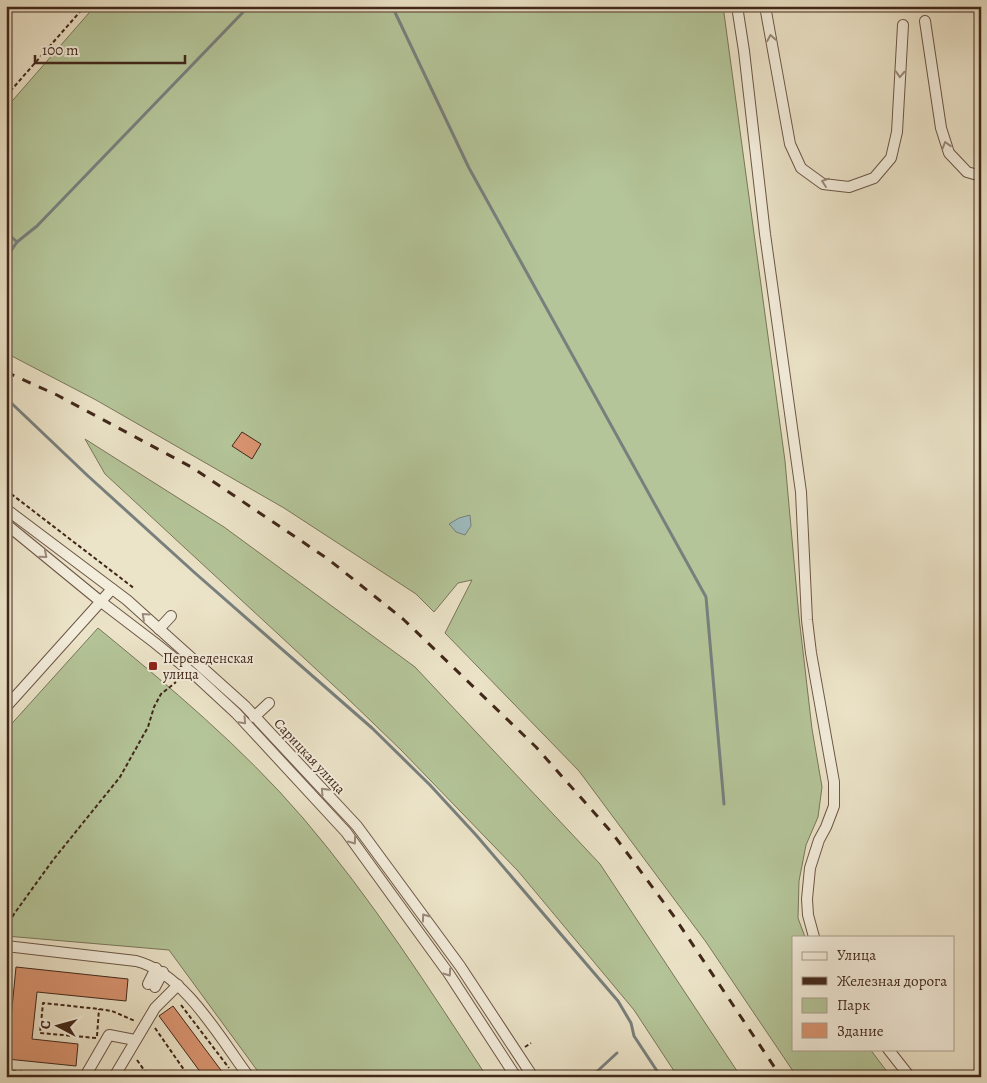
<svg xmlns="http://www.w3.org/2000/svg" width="987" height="1083" font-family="Alegreya,serif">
<rect width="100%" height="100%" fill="#ece4c9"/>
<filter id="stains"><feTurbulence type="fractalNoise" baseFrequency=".004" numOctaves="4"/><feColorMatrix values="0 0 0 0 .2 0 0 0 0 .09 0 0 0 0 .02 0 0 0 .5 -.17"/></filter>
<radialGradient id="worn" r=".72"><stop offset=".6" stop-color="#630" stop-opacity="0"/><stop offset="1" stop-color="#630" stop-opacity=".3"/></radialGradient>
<g fill="#b4c599" stroke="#7a765a">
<polygon points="95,6 723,6 785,461 799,617 812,729 822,787 818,817 806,845 799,881 798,918 805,937 793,937 793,1049 870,1049 891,1077 797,1077 706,942 579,771 445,633 472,580 458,583 434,612 416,594 284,508 96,400 6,353 6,108"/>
<polygon points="85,439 224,527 415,667 600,864 741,1077 678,1077 634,1010 518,871 401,750 345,696 105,474"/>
<path d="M98,628c72,59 144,119 205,190 69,81 126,170 184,259h-160l-2,-3 -3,3h-60l-93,-127 -163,-14v-206z"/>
</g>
<polygon fill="#9dbcc0" stroke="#78807e" points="470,515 471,526 465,535 456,532 449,524 459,518"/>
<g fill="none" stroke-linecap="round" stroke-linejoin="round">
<g stroke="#78807e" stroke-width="3">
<polyline points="392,6 469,168 706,597 724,804"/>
<polyline points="6,232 17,242"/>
<polyline points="6,258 17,242 37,226 249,6"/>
<polyline points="6,398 88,476 195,573 372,728 430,785 476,835 618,1001 631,1023 634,1036 661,1077"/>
<polyline points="591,1077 617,1053"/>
</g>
</g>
<g fill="#d99470" stroke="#41271a">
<polygon points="242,432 261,444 252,459 232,446"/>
<polygon points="16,967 128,979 126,1001 37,992 32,1039 78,1044 76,1066 7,1059"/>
<polygon points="173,1006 226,1077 204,1077 159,1016"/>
</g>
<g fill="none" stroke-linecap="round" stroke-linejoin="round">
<g stroke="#6c5646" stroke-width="12">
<g id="minor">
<polyline points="737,6 744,51 765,234 801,492 807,620 811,653 834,782 834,806 826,827 819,840 810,868 807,899 808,915 814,937"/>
<polyline points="765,6 790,144 801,168 823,184 849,187 874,178 891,158 897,132 903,25"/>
<polyline points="925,21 941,128 949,153 967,172 981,176"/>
<polyline points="6,509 127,600 206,671 245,706 357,826 460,966 533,1077"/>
<polyline points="6,524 100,601 155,643 196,676 236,713 346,832 449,974 516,1077"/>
<polyline points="159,629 171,616"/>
<polyline points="6,707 112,589"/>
<polyline points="254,717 269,703"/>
<path d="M6,946l130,15c48,12 84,77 113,116"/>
<polyline points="148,984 156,968"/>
<polyline points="155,987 163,972"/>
<polyline points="888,1049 910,1077"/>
<polyline points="93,1077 87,1073 109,1035 135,1040"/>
<polyline points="114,1077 155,1008 178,985"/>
</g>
</g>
<g stroke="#41271a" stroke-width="2" stroke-dasharray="4 2.5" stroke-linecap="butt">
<polyline points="6,96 85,6"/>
<polyline points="6,490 135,589"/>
<polyline points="6,928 14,914 53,860 120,777 148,727 154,707 161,694 176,682"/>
<polyline points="6,982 9,956"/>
<polyline points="181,1005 229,1068"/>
<polyline points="155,1028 189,1077"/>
<polyline points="97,1036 99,1009"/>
<polyline points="96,1038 40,1033 43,1003 99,1009 112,1011 135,1021"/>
<polyline points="525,1047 531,1043"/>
<polyline points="137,1060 149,1077"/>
<polyline points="6,1070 72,1077"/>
</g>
<use href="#minor" stroke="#f3eddc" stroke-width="10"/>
<polyline stroke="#41271a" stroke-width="3" stroke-dasharray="9 9" stroke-linecap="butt" points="6,372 57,395 193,468 328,559 403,619 536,747 613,834 673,915 781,1077"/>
</g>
<defs><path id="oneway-chevron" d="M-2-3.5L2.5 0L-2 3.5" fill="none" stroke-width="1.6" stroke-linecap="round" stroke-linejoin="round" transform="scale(1.25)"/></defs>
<g stroke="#9a8a7b">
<use href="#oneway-chevron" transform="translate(771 38) rotate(-100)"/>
<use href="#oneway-chevron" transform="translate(900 74) rotate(93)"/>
<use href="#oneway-chevron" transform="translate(946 145) rotate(-107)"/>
<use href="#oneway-chevron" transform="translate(825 182) rotate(-161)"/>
<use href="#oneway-chevron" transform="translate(44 555) rotate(40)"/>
<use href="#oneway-chevron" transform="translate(145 616) rotate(-138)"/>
<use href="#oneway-chevron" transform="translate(243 721) rotate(47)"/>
<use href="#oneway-chevron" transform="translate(324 791) rotate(-133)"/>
<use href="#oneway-chevron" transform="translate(353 841) rotate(54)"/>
<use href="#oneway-chevron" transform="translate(425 917) rotate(-126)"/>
<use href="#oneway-chevron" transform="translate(448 973) rotate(55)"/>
</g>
<rect fill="#8f2418" stroke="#f3eddc" stroke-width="2" x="148" y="661" width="10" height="10" rx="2.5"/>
<g text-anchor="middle" stroke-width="4" stroke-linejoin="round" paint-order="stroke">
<g font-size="14" fill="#41271a" stroke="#f3eddc" text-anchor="start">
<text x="163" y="663">Переведенская<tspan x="163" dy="16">улица</tspan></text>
</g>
<g font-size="14" fill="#41271a" stroke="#f3eddc">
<text transform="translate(310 756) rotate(47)" y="5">Сарицкая улица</text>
</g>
</g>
<rect width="987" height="1083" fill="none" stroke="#ece4c9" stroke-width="25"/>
<rect x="8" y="8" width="972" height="1068" fill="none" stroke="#41271a" stroke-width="2.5"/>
<rect x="12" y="12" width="962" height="1058" fill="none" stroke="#41271a"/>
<rect x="792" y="936" width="162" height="115" fill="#f3eddc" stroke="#ac9e8e"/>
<rect x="802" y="952" width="25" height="8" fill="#f3eddc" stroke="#ac9e8e"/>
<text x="837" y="960" font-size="15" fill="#41271a">Улица</text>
<rect x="802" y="977" width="25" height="8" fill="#41271a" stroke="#ac9e8e"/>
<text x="837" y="986" font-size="15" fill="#41271a">Железная дорога</text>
<rect x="802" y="998" width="25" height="15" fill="#b4c599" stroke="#ac9e8e"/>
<text x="837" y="1010" font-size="15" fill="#41271a">Парк</text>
<rect x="802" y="1023" width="25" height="15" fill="#d99470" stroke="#ac9e8e"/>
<text x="837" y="1036" font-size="15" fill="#41271a">Здание</text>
<g transform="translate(58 1026) rotate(276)" stroke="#f3eddc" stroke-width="4" paint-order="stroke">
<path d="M0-4L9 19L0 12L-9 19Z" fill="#41271a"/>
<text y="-8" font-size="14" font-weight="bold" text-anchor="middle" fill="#41271a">С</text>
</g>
<path d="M35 55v8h150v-8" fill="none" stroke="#41271a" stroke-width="2.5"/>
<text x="42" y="55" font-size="15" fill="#41271a" stroke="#f3eddc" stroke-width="4" paint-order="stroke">100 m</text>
<rect width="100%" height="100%" filter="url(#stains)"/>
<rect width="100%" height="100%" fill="url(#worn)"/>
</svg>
